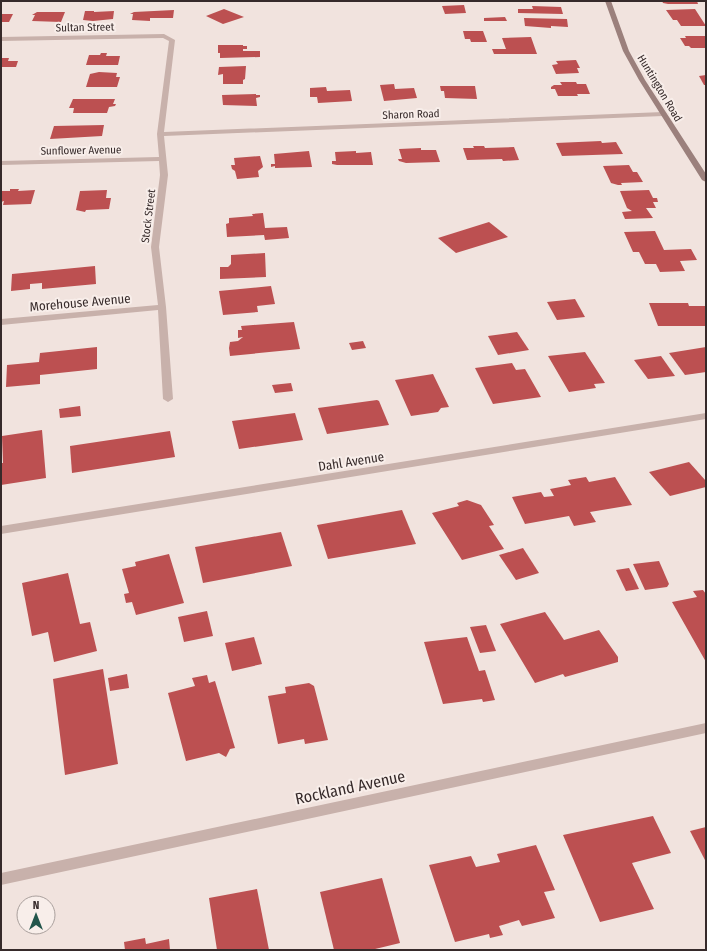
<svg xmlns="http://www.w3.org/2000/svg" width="707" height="951" font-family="'Fira Sans Condensed',sans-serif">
<rect width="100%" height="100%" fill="#f1e3de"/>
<g fill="#bc5051">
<polygon points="662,1 697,1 698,4 668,4 663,3"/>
<polygon points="464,5 466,13 445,14 442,6"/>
<polygon points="532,6 561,7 563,14 518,13 518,9 533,9"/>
<polygon points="224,9 244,17 223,24 206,16"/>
<polygon points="695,9 706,26 681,26 677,20 673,20 666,10"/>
<polygon points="174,10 173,18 150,18 150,21 132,20 133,14 130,14 134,12"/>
<polygon points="85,11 94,11 94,12 114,11 113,19 93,21 83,20"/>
<polygon points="37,12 65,12 61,22 32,21 35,15 32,15"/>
<polygon points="1,14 13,14 9,22 1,22"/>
<polygon points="505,17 507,21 484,21 484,18"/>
<polygon points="524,18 567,19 568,27 551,26 551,28 525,26"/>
<polygon points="463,31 483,31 487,42 471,42 470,39 465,39"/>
<polygon points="685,36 706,36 706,48 691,48 689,46 685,46 680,38 686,38"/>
<polygon points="531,37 537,54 494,54 492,49 506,49 502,38"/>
<polygon points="218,45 243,45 243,46 247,46 247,49 243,49 243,51 260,51 260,57 220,58 220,53 218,53"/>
<polygon points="101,53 107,53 106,56 120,56 118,65 86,65 89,55 100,55"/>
<polygon points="1,58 9,58 8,61 18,61 16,67 1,67"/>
<polygon points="576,60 580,68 577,68 579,73 556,74 552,65 558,64 556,61"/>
<polygon points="246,66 245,79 243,80 243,84 223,84 223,74 218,75 219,67"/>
<polygon points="99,72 117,73 116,77 120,77 117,87 86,87 90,74"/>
<polygon points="706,75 706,85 704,85 699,76"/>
<polygon points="560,82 576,82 577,84 586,84 590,94 577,94 578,96 558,96 555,89 551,89 551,87 554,85 562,85"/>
<polygon points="394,84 395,89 414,88 417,98 384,101 380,85"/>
<polygon points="440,86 475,86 477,99 445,98 444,91 441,91"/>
<polygon points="326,87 327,91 350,90 352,101 318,103 317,97 310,97 310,88"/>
<polygon points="256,94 256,95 260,95 260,97 256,98 257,106 223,105 222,95"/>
<polygon points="73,99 115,99 113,104 116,104 115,106 109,107 107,113 73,113 74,108 69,108"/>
<polygon points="104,125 102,136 50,139 54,126"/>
<polygon points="601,141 602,143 616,142 623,154 562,156 556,143"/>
<polygon points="473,146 484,146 485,148 514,147 519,160 503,161 502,159 467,160 463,148 474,148"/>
<polygon points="421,148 421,150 436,150 440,162 406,163 399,161 398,159 402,159 399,149"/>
<polygon points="309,151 312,167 275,168 275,166 271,167 271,164 275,164 274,154"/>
<polygon points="356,151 356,153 371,152 373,165 337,165 332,164 332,161 336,161 335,152"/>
<polygon points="260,156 263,167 258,171 259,177 237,179 235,171 232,169 231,165 235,165 234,158"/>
<polygon points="629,165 633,172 637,172 643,182 621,183 622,185 618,185 611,183 603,166"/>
<polygon points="10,189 19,189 18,191 35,190 31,204 3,205 4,201 1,202 1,191 10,191"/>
<polygon points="107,190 106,198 111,198 109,209 86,210 85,212 76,210 80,191"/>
<polygon points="649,190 653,198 657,198 658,202 653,202 656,208 646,208 653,218 625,219 622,212 632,211 627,208 620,191"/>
<polygon points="263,213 265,228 287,227 289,238 265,240 264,235 227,237 226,224 229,223 229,218 253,216 252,214"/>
<polygon points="489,222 508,237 456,253 438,238"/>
<polygon points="655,231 664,250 691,249 697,260 680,261 685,271 660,272 656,264 645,264 639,252 633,252 624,232"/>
<polygon points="265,253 266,277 220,279 220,267 228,267 231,264 231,255"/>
<polygon points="95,266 96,284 42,289 42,283 30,284 30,289 11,291 12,274"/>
<polygon points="271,286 275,304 257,306 258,312 223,315 219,291"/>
<polygon points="575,299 585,317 557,320 547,302"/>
<polygon points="649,303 688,303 689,306 706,306 706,326 658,326"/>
<polygon points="294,322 300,349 230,356 229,348 230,342 238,341 243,337 238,338 238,330 242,330 241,326"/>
<polygon points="517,332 529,350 498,355 488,336"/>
<polygon points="363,341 366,348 352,350 349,343"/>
<polygon points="97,347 97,369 40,375 40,384 6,387 7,365 39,362 40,353"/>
<polygon points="706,347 706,372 685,375 669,353"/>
<polygon points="585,352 605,383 594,384 596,388 569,392 548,356"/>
<polygon points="661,356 675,376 648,379 634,360"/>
<polygon points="512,363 516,370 525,369 541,397 493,404 475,368"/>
<polygon points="433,374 449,407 441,408 438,412 411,416 395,380"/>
<polygon points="291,383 293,391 275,393 272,385"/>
<polygon points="377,400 379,401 389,425 327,434 318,408"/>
<polygon points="80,406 81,416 60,418 59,409"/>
<polygon points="295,413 303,440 239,449 232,421"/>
<polygon points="42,430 46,478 1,485 1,463 3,463 2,436"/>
<polygon points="170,431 175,457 72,473 70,446"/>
<polygon points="689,462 706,481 706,487 670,496 649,472"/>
<polygon points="586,477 589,482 615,477 632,505 590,512 596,522 574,526 569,516 525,524 512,497 541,492 544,497 554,496 550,489 571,485 568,480"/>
<polygon points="467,500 481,505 494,525 489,526 504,549 462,560 432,513 459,506 457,503"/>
<polygon points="402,510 416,544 328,559 317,525"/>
<polygon points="281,532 292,566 203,583 195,547"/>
<polygon points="523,548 539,573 516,580 499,555"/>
<polygon points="169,554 184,603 136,615 132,602 126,603 124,594 129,593 122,569 136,566 135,562"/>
<polygon points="659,561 669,584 667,587 645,590 633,564"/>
<polygon points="629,568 639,589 626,591 616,570"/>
<polygon points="68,573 80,624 90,622 97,651 54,662 48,632 32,636 22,583"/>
<polygon points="703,590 706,594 706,662 672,602 697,597 693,591"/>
<polygon points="207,611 213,636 184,642 178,617"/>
<polygon points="545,612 564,640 599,630 618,657 618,662 565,677 563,674 535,683 500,624"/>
<polygon points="486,625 496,651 480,653 470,627"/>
<polygon points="254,637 262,664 232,671 225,643"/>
<polygon points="467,637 479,671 485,670 495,700 483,702 482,699 443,704 424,642"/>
<polygon points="103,669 118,764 65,775 53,679"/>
<polygon points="127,674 129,688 110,691 108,678"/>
<polygon points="207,675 209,683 215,681 235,748 230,749 226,757 219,753 186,761 168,693 195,686 192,678"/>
<polygon points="309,683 314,686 328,740 305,744 304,739 278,744 268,696 286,693 285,687"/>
<polygon points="653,816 671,853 632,863 654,909 600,922 563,835"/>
<polygon points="706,827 706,862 690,831"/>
<polygon points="536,845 555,890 544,892 555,918 522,926 519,920 499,926 503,935 490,938 489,934 455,942 429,865 471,856 476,867 500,862 497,854"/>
<polygon points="382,878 400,943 371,950 334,950 320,892"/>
<polygon points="257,889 269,950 217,950 209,898"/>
<polygon points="145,938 146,944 169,939 170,950 125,950 124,942"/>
</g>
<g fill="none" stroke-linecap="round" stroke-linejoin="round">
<g fill="#c8b1ab" fill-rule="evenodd">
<polygon points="164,34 175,40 164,132 663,112 666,114 663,116 164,136 168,175 159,247 166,307 173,399 168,402 163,399 158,310 1,325 1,319 158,305 151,247 160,175 159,161 1,165 1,161 159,157 157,134 169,41 163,38 1,41 1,37"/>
<polygon points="706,413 706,419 1,534 1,526"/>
<polygon points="706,723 706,733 1,885 1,873"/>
</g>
<polygon fill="#9b807c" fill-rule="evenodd" points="605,1 611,1 629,51 645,80 706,174 706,182 702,180 639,80 623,51"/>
</g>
<g text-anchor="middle" stroke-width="4" stroke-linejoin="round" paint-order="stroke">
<g font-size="11" fill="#362a2a" stroke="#f8eeea">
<text transform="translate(85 27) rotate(-1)" y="4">Sultan Street</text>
<text transform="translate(660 88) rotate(59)" y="4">Huntington Road</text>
<text transform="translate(411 114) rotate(-2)" y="4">Sharon Road</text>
<text transform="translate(81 150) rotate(-1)" y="4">Sunflower Avenue</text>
<text transform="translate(148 216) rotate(-83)" y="4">Stock Street</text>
</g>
<g font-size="13" fill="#362a2a" stroke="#f8eeea">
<text transform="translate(80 302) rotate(-5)" y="5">Morehouse Avenue</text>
<text transform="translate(351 461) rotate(-9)" y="5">Dahl Avenue</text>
</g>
<g font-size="16" fill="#362a2a" stroke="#f8eeea">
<text transform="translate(350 787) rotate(-12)" y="6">Rockland Avenue</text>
</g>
</g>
<rect width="707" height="951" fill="none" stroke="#362a2a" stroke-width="4"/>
<g transform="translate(36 915)"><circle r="19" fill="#f8eeea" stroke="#aaa09d"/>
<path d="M0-3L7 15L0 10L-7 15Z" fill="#22554b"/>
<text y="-6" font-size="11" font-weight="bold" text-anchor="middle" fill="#362a2a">N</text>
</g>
</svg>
